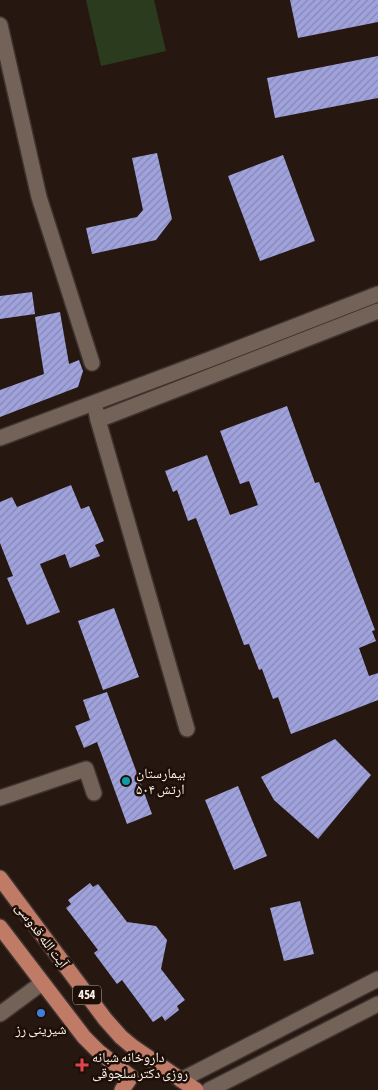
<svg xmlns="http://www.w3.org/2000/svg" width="378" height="1090" font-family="'Asap Condensed','Noto Naskh Arabic',sans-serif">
<defs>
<pattern id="building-hatch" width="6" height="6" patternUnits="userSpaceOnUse" patternTransform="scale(1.25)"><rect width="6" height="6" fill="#a0a2dd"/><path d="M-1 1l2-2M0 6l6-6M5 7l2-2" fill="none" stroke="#8687b0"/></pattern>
</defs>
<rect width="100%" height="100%" fill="#261810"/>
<polygon fill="#2b3b1e" points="86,0 154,0 166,51 101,66"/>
<g fill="url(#building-hatch)">
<polygon points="290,0 378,0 378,22 298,38"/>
<polygon points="378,56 378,98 275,118 267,78"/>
<polygon points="157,153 172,219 156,240 92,254 86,228 137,217 143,210 132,158"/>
<polygon points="283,155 315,241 260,261 228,176"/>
<polygon points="32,292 35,314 0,319 0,296"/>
<polygon points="60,312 69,364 79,360 83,371 78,387 0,417 0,390 44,374 35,317"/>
<polygon points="287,406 315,483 319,482 375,630 372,631 376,641 359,648 369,676 378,673 378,700 291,734 278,697 273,699 262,669 259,670 249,644 244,645 196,518 188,521 177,490 173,492 165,471 207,455 230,515 258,505 249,481 240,484 220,431"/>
<polygon points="71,485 81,509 89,506 104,541 95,545 100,556 70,568 65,554 40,564 60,612 27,625 7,578 13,576 0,543 0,502 12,497 17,507"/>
<polygon points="114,608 139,677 103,690 78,621"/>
<polygon points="107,692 152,814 127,824 97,742 84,748 75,726 90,720 83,700"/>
<polygon points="335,739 371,775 318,839 274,800 261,777"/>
<polygon points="238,786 267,856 234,870 205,800"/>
<polygon points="90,883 93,887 98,884 127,922 156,926 167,940 161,969 185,1000 177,1006 179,1010 165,1021 162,1016 153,1022 122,980 117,984 94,953 98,950 66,908 71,904 68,900"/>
<polygon points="300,901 314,954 284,961 270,908"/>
</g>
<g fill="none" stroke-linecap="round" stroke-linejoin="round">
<g stroke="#3e3330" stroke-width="18">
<g id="minor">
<polyline points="0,25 39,197 92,363"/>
<polyline points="96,411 98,420 378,311"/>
<polyline points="98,420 187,729"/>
<polyline points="0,438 208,360 378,294"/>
<polyline points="0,798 86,769 94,793"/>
<polyline points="0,1014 42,983"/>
<polyline points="181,1080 378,979"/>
<polyline points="209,1090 378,1004"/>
</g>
</g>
<g stroke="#3e3330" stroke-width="18">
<g id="major">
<polyline points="0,878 105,1019 121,1037 133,1047 196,1090"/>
<polyline points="0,927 84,1037 99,1052 131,1077 122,1090"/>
</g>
</g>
<use href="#minor" stroke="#736257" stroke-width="15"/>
<use href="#major" stroke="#c07b67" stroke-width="15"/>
</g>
<circle fill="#0f9aa8" stroke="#1d0f07" stroke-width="2" cx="126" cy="781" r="5"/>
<circle fill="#3f7fe0" stroke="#1d0f07" stroke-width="2" cx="41" cy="1013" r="5"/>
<path fill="#e0444e" stroke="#1d0f07" stroke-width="2" d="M79.5 1057.5h5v5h5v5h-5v5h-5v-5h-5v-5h5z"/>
<g text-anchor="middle" stroke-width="5" stroke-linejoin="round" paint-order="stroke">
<rect fill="#1d0f07" stroke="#b8aca6" stroke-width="1" x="73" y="985.5" width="28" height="19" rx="4"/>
<g font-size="12" font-weight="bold" fill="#faf0ea">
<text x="87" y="999">454</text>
</g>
<g font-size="14" fill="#faf0ea" stroke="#1d0f07" text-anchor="start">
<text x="136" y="778">بیمارستان<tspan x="136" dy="16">۵۰۴ ارتش</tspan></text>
<text x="41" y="1034" text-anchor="middle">شیرینی رز</text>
<text x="92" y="1062">داروخانه شبانه<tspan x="92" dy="16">روزی دکتر سلجوقی</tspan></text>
</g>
<g font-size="14" fill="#faf0ea" stroke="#1d0f07">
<text transform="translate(42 935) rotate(53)" y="5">آیت الله قدوسی</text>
</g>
</g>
</svg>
